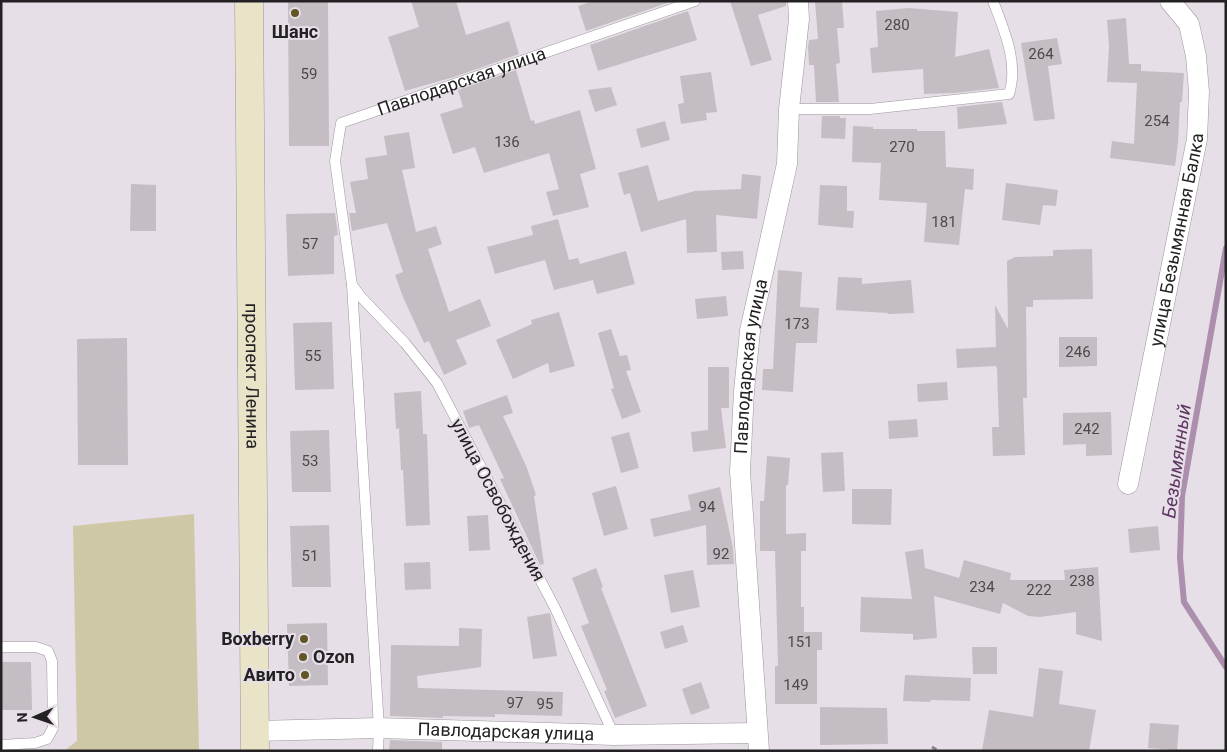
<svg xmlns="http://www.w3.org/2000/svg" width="1227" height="752" font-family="Roboto,sans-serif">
<rect width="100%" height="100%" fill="#e6dfe7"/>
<polygon fill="#cfc8a6" points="194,514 199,751 64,751 77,741 73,526"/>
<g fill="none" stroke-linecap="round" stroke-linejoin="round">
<polyline stroke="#ab8fad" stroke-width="6" points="1226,248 1182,496 1180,558 1184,602 1226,667"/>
</g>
<g fill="#c4bdc4">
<polygon points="288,1 328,1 329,146 289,146"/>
<polygon points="411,1 456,1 466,35 509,21 519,54 454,77 405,91 388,37 419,27"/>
<polygon points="593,1 673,1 586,31 578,6"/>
<polygon points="730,1 786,1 786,6 758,15 772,60 751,66"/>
<polygon points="815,1 842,1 844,28 837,28 840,63 836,64 839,102 816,102 814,65 809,65 808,46 809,40 818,39"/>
<polygon points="909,8 958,12 955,57 989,49 999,88 955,93 924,94 923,69 872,73 870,48 878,47 876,11"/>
<polygon points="688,11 697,40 598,71 590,45"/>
<polygon points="1126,18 1129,64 1141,64 1141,71 1184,73 1182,102 1180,102 1178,143 1175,166 1110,158 1112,141 1134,144 1137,83 1107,82 1109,46 1107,20"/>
<polygon points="1057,38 1062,64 1048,66 1055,119 1034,121 1021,43"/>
<polygon points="516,70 531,121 534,120 535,124 580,110 596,169 580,174 589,207 553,216 546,192 559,189 549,153 484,173 475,147 453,154 440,114 463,107 458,90"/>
<polygon points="711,72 717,112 706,113 707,120 681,124 678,104 684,103 680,76"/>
<polygon points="611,87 617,105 595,112 588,90"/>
<polygon points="1002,102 1007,124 958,129 957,107"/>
<polygon points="822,116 840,116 840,118 846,118 845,139 821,138"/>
<polygon points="665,121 670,140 641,148 636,129"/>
<polygon points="853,126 873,127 873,129 917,129 917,131 945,131 946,167 974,169 973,190 965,189 959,245 924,242 927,203 879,200 881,163 852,162"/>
<polygon points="409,132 415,168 402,170 416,232 436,226 442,244 428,249 449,312 480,299 491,326 456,340 467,364 444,375 429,341 424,343 403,297 395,275 403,272 387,223 352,231 349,213 356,213 350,182 368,179 365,158 387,155 384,136"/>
<polygon points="648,165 658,201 695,191 741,189 742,174 761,176 757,219 716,215 717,252 687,253 686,219 641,232 630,193 624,195 618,173"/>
<polygon points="1006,183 1058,190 1056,206 1043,205 1040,225 1002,220"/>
<polygon points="131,184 156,185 156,231 130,231"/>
<polygon points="820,185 847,186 847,211 854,211 853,228 818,225"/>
<polygon points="335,213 338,235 334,236 334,274 288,276 286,214"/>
<polygon points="558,219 569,260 578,258 580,264 626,251 635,284 597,294 593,280 554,290 545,260 495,274 487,247 533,235 531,226"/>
<polygon points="1092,249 1093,299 1033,300 1033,307 1026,307 1027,398 1023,398 1025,455 993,456 992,427 999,427 997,369 996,366 957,368 956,349 996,347 995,305 1008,329 1007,261 1015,257 1053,256 1053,250"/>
<polygon points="743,251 744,269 722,270 721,252"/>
<polygon points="778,270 802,272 800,307 819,308 817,343 796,343 793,392 762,390 763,369 773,369"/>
<polygon points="838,277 862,278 862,284 911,280 914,313 888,314 888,313 836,310"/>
<polygon points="726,296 728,316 697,319 695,299"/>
<polygon points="559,312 575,366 550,373 548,363 513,379 496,340 532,324 531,320"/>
<polygon points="332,322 334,389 295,390 293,323"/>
<polygon points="611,329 620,356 627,355 631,370 626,371 641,412 622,419 611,389 614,388 598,333"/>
<polygon points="1059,337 1097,337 1097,366 1059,367"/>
<polygon points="127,338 128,465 78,465 77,339"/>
<polygon points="708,367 729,367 729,408 721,408 726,448 693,452 691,432 708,430"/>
<polygon points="947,382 948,400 918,402 917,384"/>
<polygon points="421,391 423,434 427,434 430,525 406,526 403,470 401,470 399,428 396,429 394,393"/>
<polygon points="507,395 513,413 503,416 527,468 536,495 534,496 544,564 540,565 500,479 504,478 479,425 469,428 463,411"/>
<polygon points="1111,412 1112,455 1086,456 1086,444 1063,445 1063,413"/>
<polygon points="917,419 918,437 889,439 888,421"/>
<polygon points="329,430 331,492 292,492 290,431"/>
<polygon points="629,432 639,468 621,473 611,437"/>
<polygon points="843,452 845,491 823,492 821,453"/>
<polygon points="767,456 790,458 788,485 786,485 786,534 806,533 806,551 801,551 801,607 804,607 804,632 822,632 822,650 817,650 817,704 775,704 775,666 778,666 775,551 760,551 760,501 764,501"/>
<polygon points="616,486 628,529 604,536 592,493"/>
<polygon points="720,487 733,548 734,564 707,565 706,525 654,537 650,519 691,510 688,495"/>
<polygon points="852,489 892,489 891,525 852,524"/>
<polygon points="488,515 490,550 469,551 467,516"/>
<polygon points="329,525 331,587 292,587 290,526"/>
<polygon points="1158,526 1160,550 1130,553 1128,529"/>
<polygon points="923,549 925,568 959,578 964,560 1011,573 1010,580 1065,580 1064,570 1098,567 1102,641 1076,634 1076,612 1040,617 1028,616 1003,603 1000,614 934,596 937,638 913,640 913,634 860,632 861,597 912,599 905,552"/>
<polygon points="430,562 431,589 405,590 404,563"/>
<polygon points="596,568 603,587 601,588 647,706 615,718 604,691 607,690 581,626 589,623 572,578"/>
<polygon points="693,570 700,607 671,613 664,575"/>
<polygon points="550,613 557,656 533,659 527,617"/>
<polygon points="327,623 328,685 289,686 287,624"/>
<polygon points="683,625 688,642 665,649 660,632"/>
<polygon points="459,628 482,629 481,667 417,676 418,688 563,692 562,716 495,714 495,717 443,716 443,718 390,716 391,645 459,646"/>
<polygon points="972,647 997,647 997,674 973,674"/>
<polygon points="1,662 31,662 32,710 1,710"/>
<polygon points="1039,668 1063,671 1059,704 1096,710 1089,751 982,751 989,710 1033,717"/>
<polygon points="905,675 971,678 970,701 931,700 930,702 903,701"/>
<polygon points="701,682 710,708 691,715 682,689"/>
<polygon points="820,707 887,708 888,744 820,745"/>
<polygon points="1150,723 1179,725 1177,750 1148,748"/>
<polygon points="390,740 442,742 442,751 389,751"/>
</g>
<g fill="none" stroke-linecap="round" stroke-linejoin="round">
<g stroke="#9c959c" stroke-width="11">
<g id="service">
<path d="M789,109h81l139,-15c10,-31 -5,-64 -16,-93"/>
<polyline points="352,285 362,298 405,343 437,383 555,608 614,735"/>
<polyline points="1,647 36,647 48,651 52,661 53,728 47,739 35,743 1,745"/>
<path id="s1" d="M378,751l1,-23 -27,-443 -17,-124 6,-38 354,-122"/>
</g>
</g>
<g stroke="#9c959c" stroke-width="21">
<g id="minor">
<path id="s2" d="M1128,484l69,-345 2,-47 -3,-36 -7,-32 -19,-23"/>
<path id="s3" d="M255,731l124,-3 235,7 142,-2"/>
<path id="s4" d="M759,751l-19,-280 4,-80 6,-60 37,-167 2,-55 10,-90 -1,-18"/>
</g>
</g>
<g stroke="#9c959c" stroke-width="29">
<g id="secondary">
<path id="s5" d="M249,1l6,750"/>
</g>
</g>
<polyline stroke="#8a858b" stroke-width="3" stroke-dasharray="5 2.5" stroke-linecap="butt" points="932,747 939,751"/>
<use href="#service" stroke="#fff" stroke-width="10"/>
<use href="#minor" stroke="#fff" stroke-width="20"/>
<use href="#secondary" stroke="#e9e4c7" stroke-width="28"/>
</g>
<g fill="#625724" stroke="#e6dfe7" stroke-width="2">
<circle cx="295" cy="13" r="5"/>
<circle cx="304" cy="639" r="5"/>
<circle cx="303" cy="657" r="5"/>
<circle cx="305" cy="675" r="5"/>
</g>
<g text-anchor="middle" stroke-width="4" stroke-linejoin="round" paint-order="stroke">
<g font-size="15" fill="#4c484c">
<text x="897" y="30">280</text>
<text x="1041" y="59">264</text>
<text x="309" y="79">59</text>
<text x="1157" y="126">254</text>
<text x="507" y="147">136</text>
<text x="902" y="152">270</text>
<text x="944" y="227">181</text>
<text x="310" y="249">57</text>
<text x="797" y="329">173</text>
<text x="1078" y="357">246</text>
<text x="313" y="361">55</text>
<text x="1087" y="434">242</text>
<text x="310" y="466">53</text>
<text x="707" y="512">94</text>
<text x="721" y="559">92</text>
<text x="310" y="561">51</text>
<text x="1082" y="586">238</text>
<text x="982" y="592">234</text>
<text x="1039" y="595">222</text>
<text x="800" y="647">151</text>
<text x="796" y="690">149</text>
<text x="515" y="708">97</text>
<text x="545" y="709">95</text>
</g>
<g font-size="18" font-weight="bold" fill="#242124" stroke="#e6dfe7" text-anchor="end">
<text x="295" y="38" text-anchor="middle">Шанс</text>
<text x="294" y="645">Boxberry</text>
<text x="313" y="663" text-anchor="start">Ozon</text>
<text x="295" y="681">Авито</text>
</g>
<g font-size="18" fill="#242124" stroke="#e6dfe7">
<text dy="6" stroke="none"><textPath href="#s1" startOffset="758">Павлодарская улица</textPath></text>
<text dy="6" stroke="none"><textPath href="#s2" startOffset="249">улица Безымянная Балка</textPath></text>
<text dy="6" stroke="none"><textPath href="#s4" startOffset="386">Павлодарская улица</textPath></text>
<text dy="6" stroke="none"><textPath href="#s5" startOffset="375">проспект Ленина</textPath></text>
<text transform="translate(498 500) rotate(62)" y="6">улица Освобождения</text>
<text dy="6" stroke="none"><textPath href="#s3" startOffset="251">Павлодарская улица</textPath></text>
</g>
<g font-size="19" font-style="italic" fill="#5f3762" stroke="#e6dfe7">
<text transform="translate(1176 461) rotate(-82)" y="7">Безымянный</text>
</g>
</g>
<rect width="1227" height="752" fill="none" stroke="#242124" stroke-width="5"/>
<g transform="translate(35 717) rotate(268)" stroke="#e6dfe7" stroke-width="4" paint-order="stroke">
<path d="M0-4L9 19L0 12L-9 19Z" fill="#242124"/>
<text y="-8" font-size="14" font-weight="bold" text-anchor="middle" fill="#242124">N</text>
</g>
</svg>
